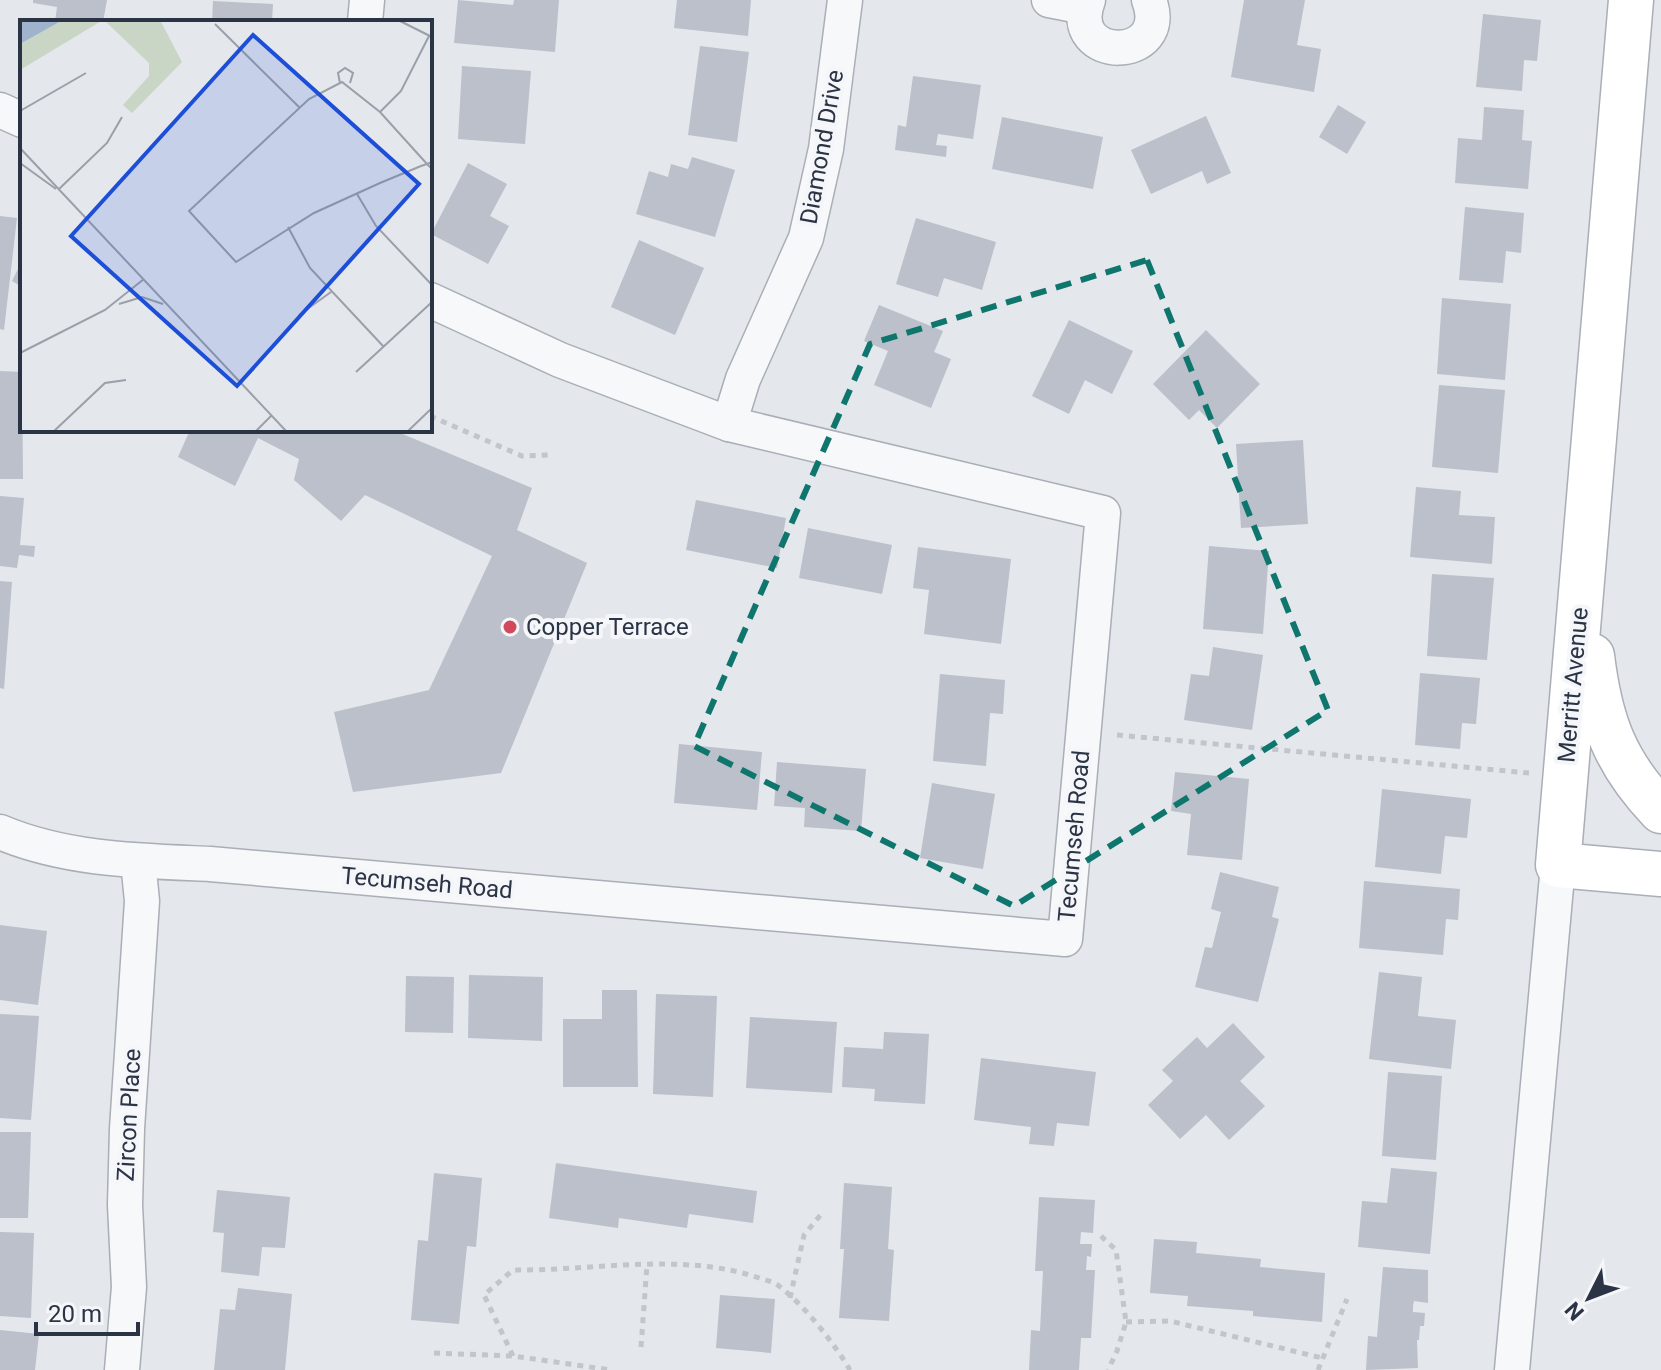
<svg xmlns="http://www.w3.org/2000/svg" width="1661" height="1370" font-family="Roboto,sans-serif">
<rect width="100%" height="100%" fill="#e4e7ec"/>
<g fill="#bbc0ca">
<polygon points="33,0 107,0 103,22 55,22 57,7 33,3"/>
<polygon points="458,0 513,5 514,0 559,0 555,52 454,43"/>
<polygon points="677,0 751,0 748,36 674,28"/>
<polygon points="1244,0 1305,0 1297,45 1321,49 1314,92 1231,77"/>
<polygon points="213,1 273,4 272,22 212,22"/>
<polygon points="1483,14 1541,20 1537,61 1524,60 1522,91 1476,87"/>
<polygon points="700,46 749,52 737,142 688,135"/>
<polygon points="462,66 531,71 525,144 458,139"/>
<polygon points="913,76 981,85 973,139 938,134 936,145 947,146 946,157 895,150 898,125 906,127"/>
<polygon points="1338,105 1366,122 1347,154 1319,137"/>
<polygon points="1484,107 1524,110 1522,140 1532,141 1528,189 1455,183 1458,138 1482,140"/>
<polygon points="1206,116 1231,173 1207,184 1202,171 1151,194 1131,150"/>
<polygon points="1002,117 1103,137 1093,189 992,169"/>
<polygon points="692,157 735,170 715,237 636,214 649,171 668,177 671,164 688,169"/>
<polygon points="468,163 507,184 490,216 509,226 488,264 431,234"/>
<polygon points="1465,207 1524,213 1521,253 1506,251 1503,283 1459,280"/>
<polygon points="0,216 17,218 4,330 0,329"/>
<polygon points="916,218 996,242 982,290 944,278 938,297 896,284"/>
<polygon points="639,240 704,268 675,335 611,307"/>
<polygon points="22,261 22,287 12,281"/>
<polygon points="1442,298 1511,304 1505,380 1437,374"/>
<polygon points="879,305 943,331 934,352 951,359 931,408 874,385 888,351 864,341"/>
<polygon points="1069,320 1133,351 1112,394 1085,380 1069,414 1032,396"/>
<polygon points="1206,330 1260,384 1217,428 1199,410 1189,420 1153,384"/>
<polygon points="0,371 22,372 23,479 0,479"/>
<polygon points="1439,385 1505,390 1498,473 1432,467"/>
<polygon points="190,430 393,430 532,488 517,530 587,563 501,773 353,792 334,712 429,690 492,556 365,495 341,521 294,480 299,459 258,438 235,486 178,457"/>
<polygon points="1303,440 1308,524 1241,528 1236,444"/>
<polygon points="1416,487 1461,491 1459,515 1495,517 1492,564 1410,557"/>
<polygon points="0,496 24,498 20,545 35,546 34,557 19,555 17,568 0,566"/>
<polygon points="696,500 786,518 777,568 686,550"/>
<polygon points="808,528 892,545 882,594 799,578"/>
<polygon points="1209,546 1269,551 1263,634 1203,629"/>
<polygon points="918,547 1011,559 1001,644 924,634 929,590 913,588"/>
<polygon points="1432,574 1494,578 1487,660 1427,656"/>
<polygon points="0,581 12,582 4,689 0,688"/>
<polygon points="1213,647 1263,655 1252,730 1184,720 1191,674 1209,676"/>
<polygon points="1420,673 1480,678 1476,724 1462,723 1460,749 1415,745"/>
<polygon points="940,674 1005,680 1003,714 990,713 986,766 933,761"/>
<polygon points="679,744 762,752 757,810 674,803"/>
<polygon points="777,762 866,769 861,831 804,827 805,808 774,806"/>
<polygon points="1175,772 1249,779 1242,860 1187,855 1191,814 1171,811"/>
<polygon points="932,783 995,794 983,869 920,858"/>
<polygon points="1382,789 1471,799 1467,838 1445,836 1441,874 1375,867"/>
<polygon points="1220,872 1279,887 1272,917 1279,919 1258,1002 1195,987 1205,947 1212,948 1221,912 1211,909"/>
<polygon points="1364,881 1460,889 1458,920 1446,919 1443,955 1359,948"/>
<polygon points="0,925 47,931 38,1005 0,1000"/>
<polygon points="1379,972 1422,977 1418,1016 1456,1020 1451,1069 1369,1059"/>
<polygon points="469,975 543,977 542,1041 468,1038"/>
<polygon points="406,976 454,977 453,1033 405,1032"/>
<polygon points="602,990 637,990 638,1087 563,1087 563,1019 602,1019"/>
<polygon points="656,994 717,996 713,1097 653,1094"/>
<polygon points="0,1014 39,1016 31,1120 0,1118"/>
<polygon points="750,1017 837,1022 832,1093 746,1088"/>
<polygon points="1233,1023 1265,1057 1240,1081 1265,1106 1229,1140 1206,1115 1180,1139 1148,1105 1173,1081 1162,1070 1197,1037 1207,1048"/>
<polygon points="884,1032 929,1034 925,1104 874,1101 875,1089 842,1087 844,1047 883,1049"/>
<polygon points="981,1058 1096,1072 1089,1126 1057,1123 1054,1146 1029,1144 1031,1127 974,1120"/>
<polygon points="1388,1072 1442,1076 1436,1160 1382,1156"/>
<polygon points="0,1132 31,1132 28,1218 0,1218"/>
<polygon points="556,1163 757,1191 753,1223 689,1214 687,1228 619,1218 618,1228 549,1218"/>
<polygon points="1391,1168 1437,1172 1430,1254 1358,1247 1362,1201 1387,1203"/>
<polygon points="434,1173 482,1178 476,1247 467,1246 459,1324 411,1320 418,1240 428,1241"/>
<polygon points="844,1183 892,1187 888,1249 894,1250 889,1321 839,1318 844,1249 840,1249"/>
<polygon points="217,1190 290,1197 285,1248 262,1247 259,1276 221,1272 224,1233 213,1232"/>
<polygon points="1039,1197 1095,1200 1093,1233 1081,1232 1080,1244 1092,1244 1091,1257 1087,1256 1086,1270 1095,1270 1091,1338 1081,1338 1079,1370 1029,1370 1031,1330 1040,1331 1043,1271 1035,1271"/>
<polygon points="0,1232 34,1233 31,1318 0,1316"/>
<polygon points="1154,1239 1197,1242 1196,1253 1261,1259 1260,1267 1325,1273 1322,1322 1253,1316 1253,1311 1187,1306 1188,1296 1150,1293"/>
<polygon points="1383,1267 1428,1270 1428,1303 1414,1301 1413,1306 1413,1312 1425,1313 1424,1326 1420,1326 1419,1340 1417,1340 1418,1368 1366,1370 1368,1336 1377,1337"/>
<polygon points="238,1288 292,1294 285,1370 214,1370 220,1309 235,1310"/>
<polygon points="720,1295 775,1299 771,1353 716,1348"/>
<polygon points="0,1330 39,1334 35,1370 0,1370"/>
</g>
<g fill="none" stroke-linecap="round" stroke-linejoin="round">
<g stroke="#a9aeb7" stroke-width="37">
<g id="street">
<polyline points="1049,0 1085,7"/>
<path d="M1088,0c-24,64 85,63 61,0"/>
<polyline points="365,22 367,0"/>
<polyline points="0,110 22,120"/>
<polyline points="729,424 743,379 806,238 826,149 845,0"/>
<path d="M0,832c66,28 140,29 210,32l855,75 38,-426 -374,-89 -169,-64 -130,-60"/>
<polyline points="122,1370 129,1287 125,1205 127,1129 142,901 138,861"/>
<polyline points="1512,1370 1558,865"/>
</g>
</g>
<g stroke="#a9aeb7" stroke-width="47">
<g id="secondary">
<polyline points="1631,0 1558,865 1661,874"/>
<path d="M1592,656c8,66 23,107 69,155"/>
</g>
</g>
<g stroke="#c2c5cb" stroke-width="5" stroke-dasharray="6 6" stroke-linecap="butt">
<polyline points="430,416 522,456 548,455"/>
<polyline points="1117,735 1529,773"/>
<polyline points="1101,1236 1116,1250 1126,1322 1117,1351 1108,1370"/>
<polyline points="790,1298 804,1235 823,1212"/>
<polyline points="1126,1322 1170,1321 1322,1358"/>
<polyline points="641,1347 647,1265"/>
<polyline points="434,1353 513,1356 611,1370"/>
<path d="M513,1356l-29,-61 29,-25c78,1 168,-18 243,7 8,3 17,4 23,9 25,19 55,57 71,84"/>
<polyline points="1318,1370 1347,1299"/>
</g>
<use href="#street" stroke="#f7f8fa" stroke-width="34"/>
<use href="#secondary" stroke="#fff" stroke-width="44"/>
</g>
<path fill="none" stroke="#0f766e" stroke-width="6" stroke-dasharray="16 10" stroke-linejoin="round" d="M1147,260l181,450 -314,196 -320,-160 176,-402z"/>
<circle fill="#d1495b" stroke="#f4f6f9" stroke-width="3" cx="510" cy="627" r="8"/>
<g text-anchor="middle" stroke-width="8" stroke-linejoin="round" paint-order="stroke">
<g font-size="24" fill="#2b3445" stroke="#f4f6f9">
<text transform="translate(822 147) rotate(-80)" y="8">Diamond Drive</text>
<text transform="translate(1573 685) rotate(-85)" y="8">Merritt Avenue</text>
<text transform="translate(1074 836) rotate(-85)" y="8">Tecumseh Road</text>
<text transform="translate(427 883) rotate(5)" y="8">Tecumseh Road</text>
<text transform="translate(129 1115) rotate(-87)" y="8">Zircon Place</text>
</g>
<g font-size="24" fill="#2b3445" stroke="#f4f6f9" text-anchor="start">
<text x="526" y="635">Copper Terrace</text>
</g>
</g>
<g transform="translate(20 20)">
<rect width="412" height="412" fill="#e4e7ec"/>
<path d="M43,0h40l-83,50v-26zM84,0h56l22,42 -50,51 -9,-8 26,-29v-13z" fill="#c9d6c5"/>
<path d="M0,0h43l-43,24z" fill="#9fb4cc"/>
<path fill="none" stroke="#9a9fa9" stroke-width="2" d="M378,0l34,17M195,4l84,83M320,63l-2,-10 7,-5 8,5 -3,10M0,91l66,-38M360,92l21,-21 28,-55M0,128l267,284M412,142l-5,2 -6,2 -41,17 -66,30 -78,49 -47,-51 120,-112 33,-17 38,30 47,52 5,5M0,143l36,26M38,170l49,-47 15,-26M337,174l19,32 56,59M268,207l22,41 73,78M99,284l23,-7 21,7M279,295l32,-23M0,333l85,-43 39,-31M336,352l76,-70M33,412l52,-49 21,-3M235,412l17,-17M387,412l25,-24"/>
<path fill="#1d4ed8" fill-opacity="0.15" stroke="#1d4ed8" stroke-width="4" d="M233,15l166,149 -182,202 -166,-150z"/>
<rect width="412" height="412" fill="none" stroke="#2b3445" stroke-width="4"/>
</g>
<g transform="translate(1589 1298) rotate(228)" stroke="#f4f6f9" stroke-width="6" paint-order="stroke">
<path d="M0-6L14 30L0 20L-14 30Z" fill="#2b3445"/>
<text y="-12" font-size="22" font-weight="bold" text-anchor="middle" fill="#2b3445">N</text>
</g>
<path d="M36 1322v12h102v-12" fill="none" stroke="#2b3445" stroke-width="4"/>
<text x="48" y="1322" font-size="24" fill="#2b3445" stroke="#f4f6f9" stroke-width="6" paint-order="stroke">20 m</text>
</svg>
